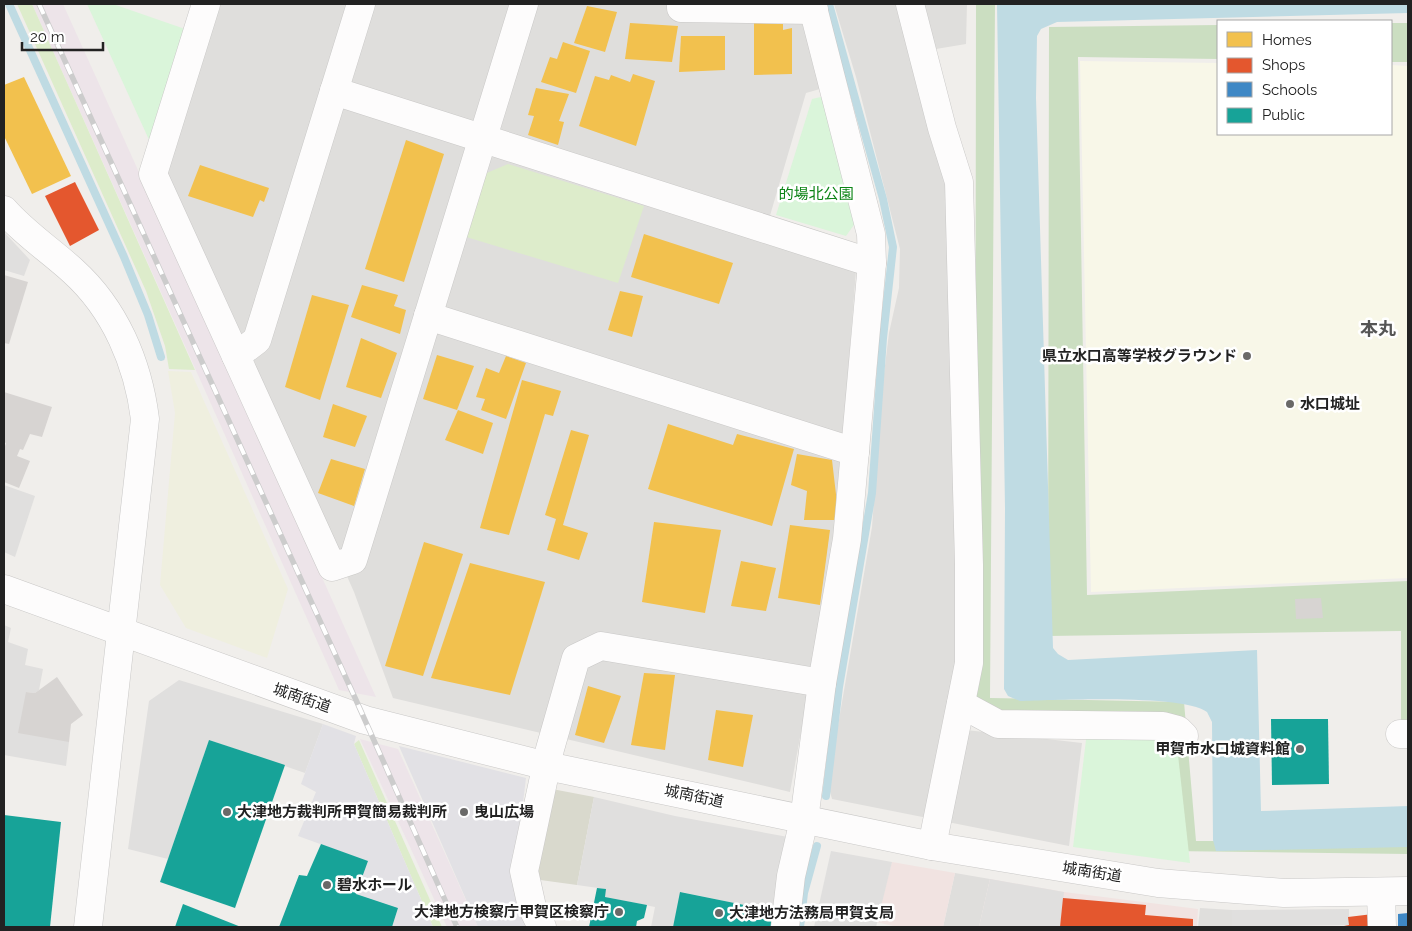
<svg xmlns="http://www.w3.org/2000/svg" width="1412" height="931" font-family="Raleway,'Noto Sans JP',sans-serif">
<rect width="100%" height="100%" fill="#f0eeeb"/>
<g fill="#dfdedc">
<polygon points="220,4 799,4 820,89 806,93 764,236 856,271 839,489 828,585 790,792 393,698 354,592 166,170"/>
<polygon points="834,4 906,4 956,191 966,730 1082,743 1069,846 832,799 828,784 872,527 883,382 889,333 899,288 900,249 856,77"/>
<polygon points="919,4 967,4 966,44 930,50"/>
<polygon points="955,873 990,879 979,927 943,927"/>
<polygon points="1200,908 1232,910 1232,927 1198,927"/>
</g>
<g fill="#f1e3e1">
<polygon points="892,862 955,873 943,927 898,927 876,922"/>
<polygon points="990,879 1064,892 1198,909 1197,927 979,927"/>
</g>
<g fill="#ede4e9">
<polygon points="32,4 63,4 376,697 339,690"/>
<polygon points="360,739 398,749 478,927 447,927"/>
</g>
<polygon fill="#f8f7e8" points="1080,61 1218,63 1218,134 1391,134 1391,65 1408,66 1408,578 1091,592"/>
<polygon fill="#d9d9cd" points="552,789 594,797 577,885 533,879"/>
<polygon fill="#efefdf" points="168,371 191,372 288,589 267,658 186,628 160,585 175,413"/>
<g fill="#ddeccb">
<polygon points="17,4 32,4 195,370 169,369 165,346 146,291"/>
<polygon points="508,164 644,206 618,283 463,236 482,175"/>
<polygon points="359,740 442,927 433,927 354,744"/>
</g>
<g fill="#cbdec1">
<polygon points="976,4 995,4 990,698 1184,702 1196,841 1408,841 1408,854 1169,851 1158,725 975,714"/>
<rect x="1391" y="23" width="17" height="39"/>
<polygon points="1218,25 1218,59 1078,57 1087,595 1408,581 1408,723 1401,724 1401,631 1048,636 1049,27"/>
</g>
<g fill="#daf5da">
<polygon points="87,4 113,4 185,29 150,142"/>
<polygon points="825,96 856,222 846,236 776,215 812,99"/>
<polygon points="1089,715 1174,719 1190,863 1073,847"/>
</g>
<g fill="#e0dfde">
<polygon points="4,232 30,260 24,276 4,270"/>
<polygon points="4,485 35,496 15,557 4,552"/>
<polygon points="4,625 11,628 8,642 28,649 25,665 43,669 39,690 35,693 26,692 69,742 66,766 4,755"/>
<polygon points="179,680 323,724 305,773 209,740 168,859 128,849 149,701"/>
<polygon points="594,797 675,816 788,837 773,919 762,917 763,909 681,892 673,927 651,927 655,907 605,897 605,889 577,885"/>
<polygon points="831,851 892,862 876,927 814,927"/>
<polygon points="990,879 1064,892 1060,927 979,927"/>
<polygon points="1349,909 1349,925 1232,927 1232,910"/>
</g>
<g fill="#e2e1e5">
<polygon points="323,724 356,736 354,744 433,927 392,927 398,908 356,894 367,861 298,836 316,792 301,784"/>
<polygon points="399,746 526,778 514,877 530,927 478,927"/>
</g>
<path fill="#bfdbe3" d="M997,4h411v9l-351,9 -16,7 -4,7 -1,62 17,550 5,6 10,6 189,-10 4,161 147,-5v41l-192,4 -3,-11 -1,-118 -5,-10c-23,-18 -152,-12 -187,-11l-12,-5 -4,-7 1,-181z"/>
<g fill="#f2c14e">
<polygon points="587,6 617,12 605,52 574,43"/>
<polygon points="783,19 783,30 792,28 792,74 754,75 754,21"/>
<polygon points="630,23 678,26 672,62 625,59"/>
<polygon points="681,36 725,36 725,70 679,72"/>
<polygon points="563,42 590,51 576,93 541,82 550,57 557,59"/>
<polygon points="633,74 655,81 636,146 579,126 595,76 609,80 611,75 630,82"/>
<polygon points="24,77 71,176 32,194 4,136 4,85"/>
<polygon points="536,88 569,94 559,121 564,122 558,145 528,135 534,116 528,115"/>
<polygon points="406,140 444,154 404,282 365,269"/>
<polygon points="200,165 269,188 264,202 260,200 253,217 188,196"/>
<polygon points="644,234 733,263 719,304 631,277"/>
<polygon points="362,285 398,295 394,306 406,310 400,334 351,317"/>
<polygon points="620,291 643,296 632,337 608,330"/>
<polygon points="312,295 349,305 320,400 285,387"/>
<polygon points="361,338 397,353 381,398 346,387"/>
<polygon points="437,355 474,366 457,410 423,399"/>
<polygon points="506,356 526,363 506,419 481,410 485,399 476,397 486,368 499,373"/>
<polygon points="522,380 561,391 553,416 545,414 509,535 480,528"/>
<polygon points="333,404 367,416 355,447 323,437"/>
<polygon points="458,410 493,423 483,454 445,440"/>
<polygon points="668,424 733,445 737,434 794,449 772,526 648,489"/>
<polygon points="571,430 589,435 563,525 588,533 579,560 547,550 556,519 545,515"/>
<polygon points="797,454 832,460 839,520 804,520 807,491 791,485"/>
<polygon points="331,459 365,469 354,506 318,493"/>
<polygon points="654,522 721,530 705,613 642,602"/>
<polygon points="790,525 830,530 820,605 778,598"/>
<polygon points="424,542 463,554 423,676 385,666"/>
<polygon points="741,561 776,568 766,611 731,606"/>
<polygon points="470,563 545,582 510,695 431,678"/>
<polygon points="644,673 675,675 665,750 631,745"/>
<polygon points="588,686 621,696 604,743 575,735"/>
<polygon points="716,710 753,715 743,767 708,760"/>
</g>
<g fill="#e4572e">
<polygon points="75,182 99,230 70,246 45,196"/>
<polygon points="1063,898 1146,905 1145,915 1193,919 1193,927 1060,927"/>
<polygon points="1373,914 1374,927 1339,927 1349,925 1348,917"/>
</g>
<polygon fill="#3f88c5" points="1408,913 1408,927 1398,927 1398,914"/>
<g fill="#17a398">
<polygon points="1271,719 1328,719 1329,784 1272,785"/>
<polygon points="209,740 285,765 235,908 160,882"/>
<polygon points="4,815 61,822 50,927 4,927"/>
<polygon points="321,844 368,861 356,894 398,908 392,927 279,927 299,875 307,876"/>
<polygon points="597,888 606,889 605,897 647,905 644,918 637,921 636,927 589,927"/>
<polygon points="680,892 764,909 762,917 773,919 772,927 673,927"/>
<polygon points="183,904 241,927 175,927"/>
</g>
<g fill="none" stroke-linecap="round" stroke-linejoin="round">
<g stroke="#bfdbe3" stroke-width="8">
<polyline points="9,4 124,257 148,315 161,357"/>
<polyline points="826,796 839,687 872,493 883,338 893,247 883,199 829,4"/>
<polyline points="800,927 804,893 817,846"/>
</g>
</g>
<g fill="#d7d4d2">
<polygon points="4,275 28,282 9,344 4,343"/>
<polygon points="4,392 52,407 42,437 30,434 23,450 20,449 17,456 30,461 19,488 4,482 4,449 6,443 4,442"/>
<polygon points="1321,598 1323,618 1296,619 1295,599"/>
<polygon points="57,677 83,715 71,724 69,742 18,733 26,692 35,693"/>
</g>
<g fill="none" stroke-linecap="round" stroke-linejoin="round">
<g stroke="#c9c8c7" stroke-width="29">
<g id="minor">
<polyline points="206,4 153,174 332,567 353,560 524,4"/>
<polyline points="681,4 681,8 814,10"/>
<polyline points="910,4 942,128 959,182 969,565 969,663 932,846"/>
<polyline points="334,91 872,263"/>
<path d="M4,210c20,23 46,40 69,61 42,38 65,92 72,148l-57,508"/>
<polyline points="428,316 855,452"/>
<polyline points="236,356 257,340 361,4"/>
<polyline points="4,589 365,720 547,766 932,846 1158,883 1284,893 1408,891"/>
<polyline points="961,704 998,724 1163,726 1178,730 1184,736"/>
<polyline points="1400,734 1408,734"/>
<polyline points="1381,892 1382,927"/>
<polyline points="542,927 532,907 524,871 550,749 576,658 601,646 822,683"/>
<polyline points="785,927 791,876 804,820 822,683 847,539 872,263 871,234 812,4"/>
</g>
</g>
<use href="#minor" stroke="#fdfcfc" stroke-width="28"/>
<g stroke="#ccc" stroke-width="5.5">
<polyline id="rail" points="39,4 356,700 457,927"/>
</g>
<use href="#rail" stroke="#fff" stroke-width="4" stroke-dasharray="11" stroke-linecap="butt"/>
</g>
<g fill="#6a6968" stroke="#fff" stroke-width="2">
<circle cx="1247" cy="356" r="5"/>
<circle cx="1290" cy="404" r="5"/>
<circle cx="1300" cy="749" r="5"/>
<circle cx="227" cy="812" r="5"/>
<circle cx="464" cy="812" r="5"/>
<circle cx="327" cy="885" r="5"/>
<circle cx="619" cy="912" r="5"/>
<circle cx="719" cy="913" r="5"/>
</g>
<g text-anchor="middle" stroke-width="5" stroke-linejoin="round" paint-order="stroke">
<g font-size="15" fill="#0c8416" stroke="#fff">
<text x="816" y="199">的場北公園</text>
</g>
<g font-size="15" font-weight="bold" fill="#222" stroke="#fff" text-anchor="start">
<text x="1237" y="361" text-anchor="end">県立水口高等学校グラウンド</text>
<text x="1300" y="409">水口城址</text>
<text x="1290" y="754" text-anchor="end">甲賀市水口城資料館</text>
<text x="237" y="817">大津地方裁判所甲賀簡易裁判所</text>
<text x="474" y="817">曳山広場</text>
<text x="337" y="890">碧水ホール</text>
<text x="609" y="917" text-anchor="end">大津地方検察庁甲賀区検察庁</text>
<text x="729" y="918">大津地方法務局甲賀支局</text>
</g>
<g font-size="15" fill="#222" stroke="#fff">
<text transform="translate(302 698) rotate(19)" y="5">城南街道</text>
<text transform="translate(694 796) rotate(12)" y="5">城南街道</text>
<text transform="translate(1092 872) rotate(9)" y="5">城南街道</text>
</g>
<g font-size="18" font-weight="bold" fill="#555" stroke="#fff">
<text x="1378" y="335">本丸</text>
</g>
</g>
<rect width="1412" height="931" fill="none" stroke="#222222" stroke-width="10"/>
<rect x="1217" y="20" width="175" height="115" fill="#ffffff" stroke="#a7a7a7"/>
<rect x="1227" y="32" width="25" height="15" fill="#f2c14e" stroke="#a7a7a7"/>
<text x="1262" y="45" font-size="15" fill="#222222">Homes</text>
<rect x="1227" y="58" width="25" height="15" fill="#e4572e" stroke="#a7a7a7"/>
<text x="1262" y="70" font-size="15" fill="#222222">Shops</text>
<rect x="1227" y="82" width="25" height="15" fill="#3f88c5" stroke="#a7a7a7"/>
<text x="1262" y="95" font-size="15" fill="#222222">Schools</text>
<rect x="1227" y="108" width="25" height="15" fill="#17a398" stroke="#a7a7a7"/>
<text x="1262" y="120" font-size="15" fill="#222222">Public</text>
<path d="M22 42v8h81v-8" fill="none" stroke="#222222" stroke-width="2.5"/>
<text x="30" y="42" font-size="15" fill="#222222" stroke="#ffffff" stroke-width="4" paint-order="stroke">20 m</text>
</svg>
